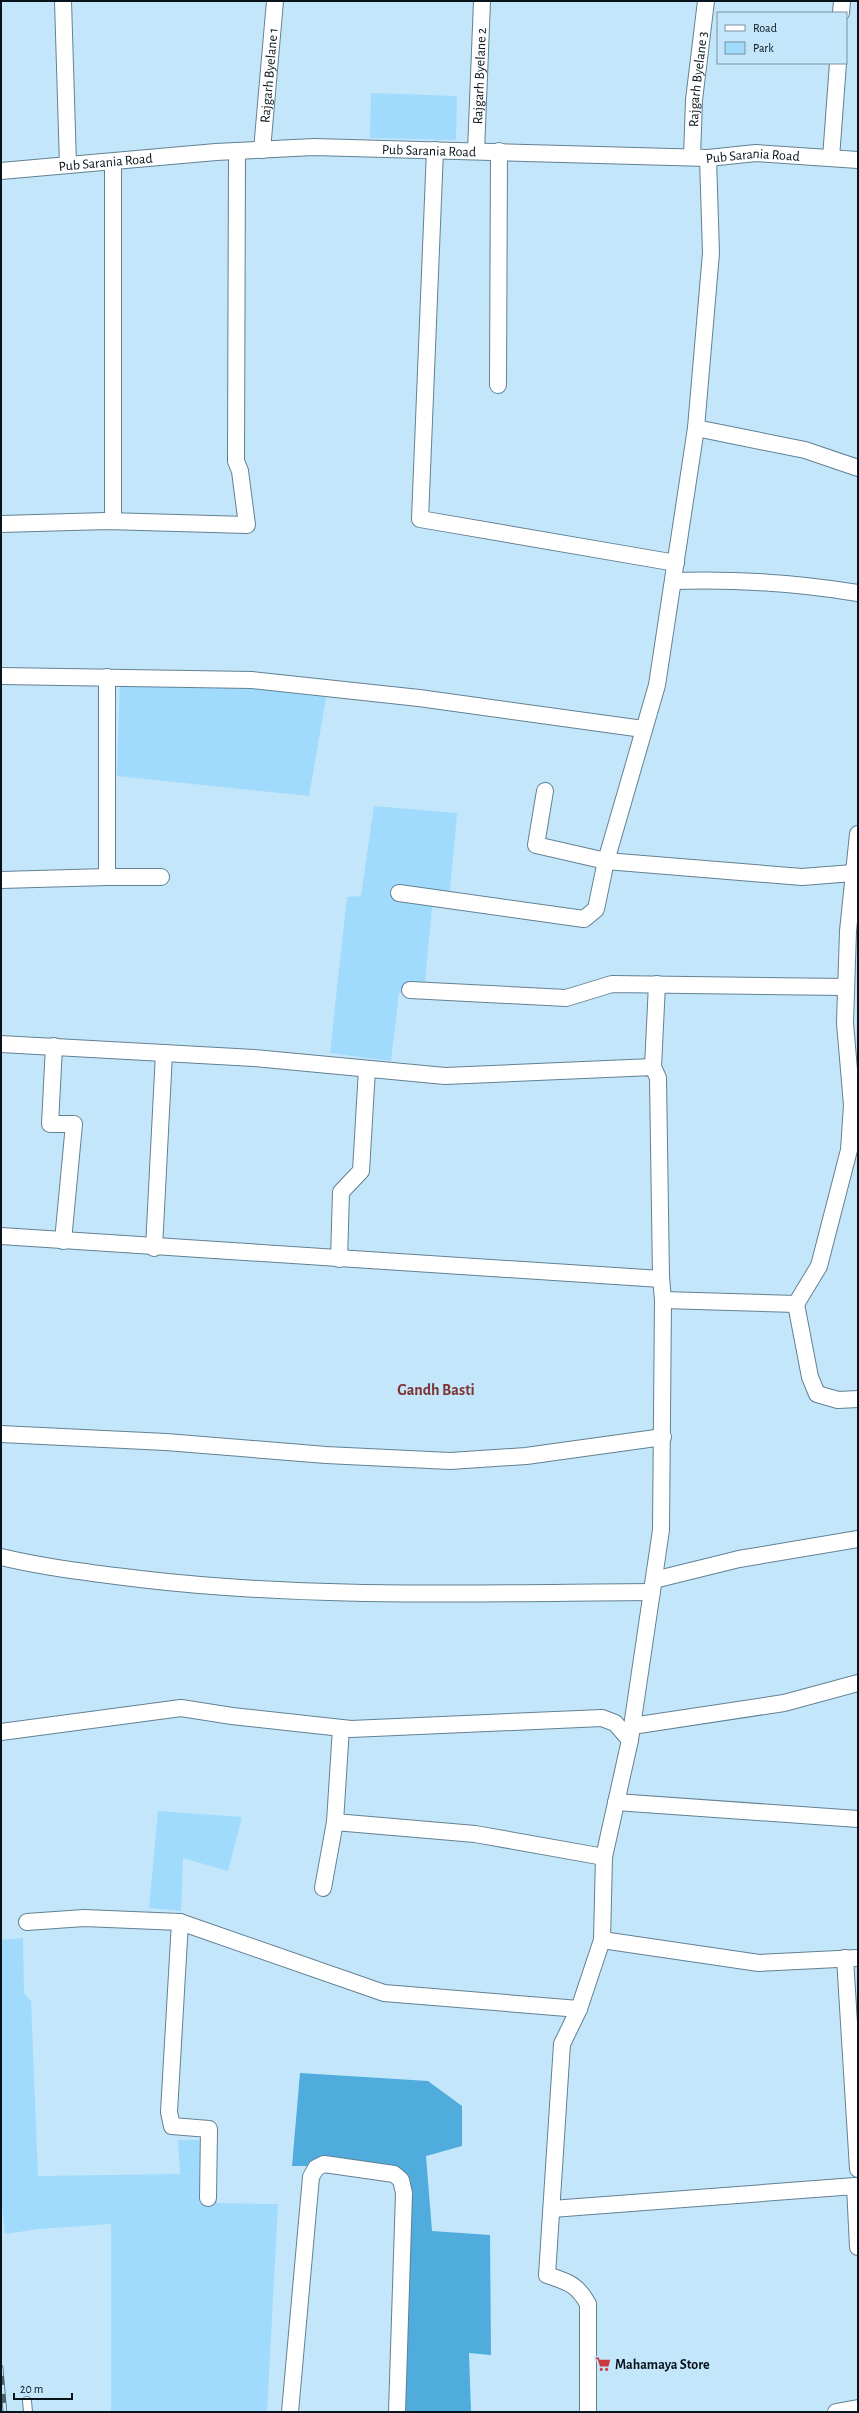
<svg xmlns="http://www.w3.org/2000/svg" width="859" height="2413" font-family="'Alegreya Sans',sans-serif">
<rect width="100%" height="100%" fill="#c4e6fb"/>
<g fill="#a0dafc">
<polygon points="371,93 457,96 456,140 370,138"/>
<polygon points="120,680 327,692 309,796 117,776"/>
<polygon points="374,806 457,813 450,890 432,908 424,992 399,993 391,1061 330,1053 347,897 361,896"/>
<polygon points="158,1811 242,1817 228,1871 183,1858 181,1911 149,1908"/>
<polygon points="23,1938 24,1993 31,2001 38,2176 180,2174 178,2140 207,2140 206,2203 278,2204 267,2412 111,2412 111,2224 39,2229 5,2234 1,2197 1,1940"/>
</g>
<polygon fill="#4facdd" points="300,2073 428,2081 462,2106 462,2146 426,2156 432,2231 490,2235 491,2355 469,2353 471,2412 394,2412 404,2179 313,2166 292,2166"/>
<g fill="none" stroke-linecap="round" stroke-linejoin="round">
<g stroke="#628193" stroke-width="10">
<polyline id="service" points="27,2401 28,2412"/>
</g>
<g stroke="#628193" stroke-width="18">
<g id="minor">
<polyline points="63,1 68,165"/>
<polyline points="841,13 842,1"/>
<path id="s1" d="M262,150l13,-149"/>
<polyline points="435,150 420,519 676,563"/>
<path id="s2" d="M476,151l6,-150"/>
<path id="s3" d="M692,157l2,-57 12,-99"/>
<polyline points="708,158 711,253 696,428 805,450 858,468"/>
<polyline points="831,158 838,63"/>
<polyline points="113,162 113,521"/>
<path id="s4" d="M1,171l215,-19 98,-5 394,11 48,-5 102,7"/>
<polyline points="498,385 499,151"/>
<polyline points="1,524 107,521 247,525 240,471 236,461 237,151"/>
<path d="M673,581c62,-2 124,2 185,12"/>
<polyline points="1,676 252,680 419,698 643,729"/>
<polyline points="107,677 107,877 161,877"/>
<polyline points="545,791 536,845 606,861 802,877 853,873"/>
<polyline points="1,880 107,877"/>
<polyline points="399,893 584,919 596,909 606,861 657,685 696,428"/>
<polyline points="410,990 566,998 612,984 846,987"/>
<polyline points="1,1044 254,1058 445,1076 653,1067 658,1078 661,1277 663,1300 661,1530 630,1740"/>
<polyline points="54,1046 50,1124 74,1124 63,1241"/>
<polyline points="653,1067 657,984"/>
<polyline points="1,1236 661,1279"/>
<polyline points="154,1248 164,1053"/>
<polyline points="339,1259 341,1192 361,1171 367,1069"/>
<polyline points="663,1300 796,1304 819,1266 849,1150 852,1105 845,1023 848,931 858,834"/>
<polyline points="796,1304 810,1377 817,1394 838,1400 858,1399"/>
<polyline points="1,1434 166,1442 326,1455 450,1461 526,1456 663,1437"/>
<path d="M1,1557c46,11 92,16 139,22 170,20 342,14 512,13"/>
<polyline points="654,1580 739,1559 858,1539"/>
<polyline points="632,1726 784,1703 858,1683"/>
<polyline points="341,1728 335,1822 475,1834 604,1857"/>
<path d="M1,1732l180,-24 51,8 119,13 251,-11 13,5 15,17 -26,117 -2,83 -23,69 -17,35 -15,231c21,7 30,9 41,29v108"/>
<polyline points="616,1802 858,1819"/>
<polyline points="323,1888 335,1822"/>
<polyline points="27,1922 84,1918 180,1922 384,1993 579,2009"/>
<polyline points="180,1922 169,2112 172,2126 209,2129 208,2198"/>
<polyline points="602,1940 759,1963 858,1958"/>
<polyline points="845,1958 858,2169"/>
<polyline points="552,2209 855,2186 858,2247"/>
<polyline points="290,2412 311,2177 316,2168 324,2164 394,2174 401,2180 404,2193 397,2412"/>
<polyline points="836,2412 858,2408"/>
</g>
</g>
<use href="#service" stroke="#fff" stroke-width="8"/>
<use href="#minor" stroke="#fff" stroke-width="16"/>
<g stroke="#4c606c" stroke-width="4.5">
<polyline id="rail" points="1,2367 5,2412"/>
</g>
<use href="#rail" stroke="#c4e6fb" stroke-width="3" stroke-dasharray="9" stroke-linecap="butt"/>
</g>
<defs>
<g id="supermarket-bare" transform="scale(1.2)"><path d="M-6-5.5h2.5l.6 2H6L4.5 2H-2.5L-4.4-4H-6ZM-1.5 3.2a1.3 1.3 0 1 0 .1 0ZM3 3.2a1.3 1.3 0 1 0 .1 0Z" fill="#c93a3d" stroke="#c4e6fb" stroke-width="2.5" paint-order="stroke"/></g>
</defs>
<g fill-rule="evenodd">
<use href="#supermarket-bare" x="603" y="2364"/>
</g>
<g text-anchor="middle" stroke-width="3" stroke-linejoin="round" paint-order="stroke">
<g font-size="14" fill="#08141b" stroke="#c4e6fb">
<text dy="5" stroke="none"><textPath href="#s1" startOffset="75">Rajgarh Byelane 1</textPath></text>
<text dy="5" stroke="none"><textPath href="#s2" startOffset="75">Rajgarh Byelane 2</textPath></text>
<text dy="5" stroke="none"><textPath href="#s3" startOffset="78">Rajgarh Byelane 3</textPath></text>
<text dy="5" stroke="none"><textPath href="#s4" startOffset="429">Pub Sarania Road</textPath></text>
<text dy="5" stroke="none"><textPath href="#s4" startOffset="753">Pub Sarania Road</textPath></text>
<text dy="5" stroke="none"><textPath href="#s4" startOffset="105">Pub Sarania Road</textPath></text>
</g>
<g font-size="14" font-weight="bold" fill="#08141b" stroke="#c4e6fb" text-anchor="start">
<text x="615" y="2369">Mahamaya Store</text>
</g>
<g font-size="16" font-weight="bold" fill="#7d3533" stroke="#c4e6fb">
<text x="436" y="1395">Gandh Basti</text>
</g>
</g>
<rect width="859" height="2413" fill="none" stroke="#08141b" stroke-width="4"/>
<rect x="717" y="12" width="130" height="52" fill="#c4e6fb" stroke="#7992a1"/>
<rect x="725" y="25" width="20" height="6" fill="#ffffff" stroke="#7992a1"/>
<text x="753" y="32" font-size="12" fill="#08141b">Road</text>
<rect x="725" y="42" width="20" height="12" fill="#a0dafc" stroke="#7992a1"/>
<text x="753" y="52" font-size="12" fill="#08141b">Park</text>
<path d="M14 2393v6h58v-6" fill="none" stroke="#08141b" stroke-width="2"/>
<text x="20" y="2393" font-size="12" fill="#08141b" stroke="#c4e6fb" stroke-width="3" paint-order="stroke">20 m</text>
</svg>
